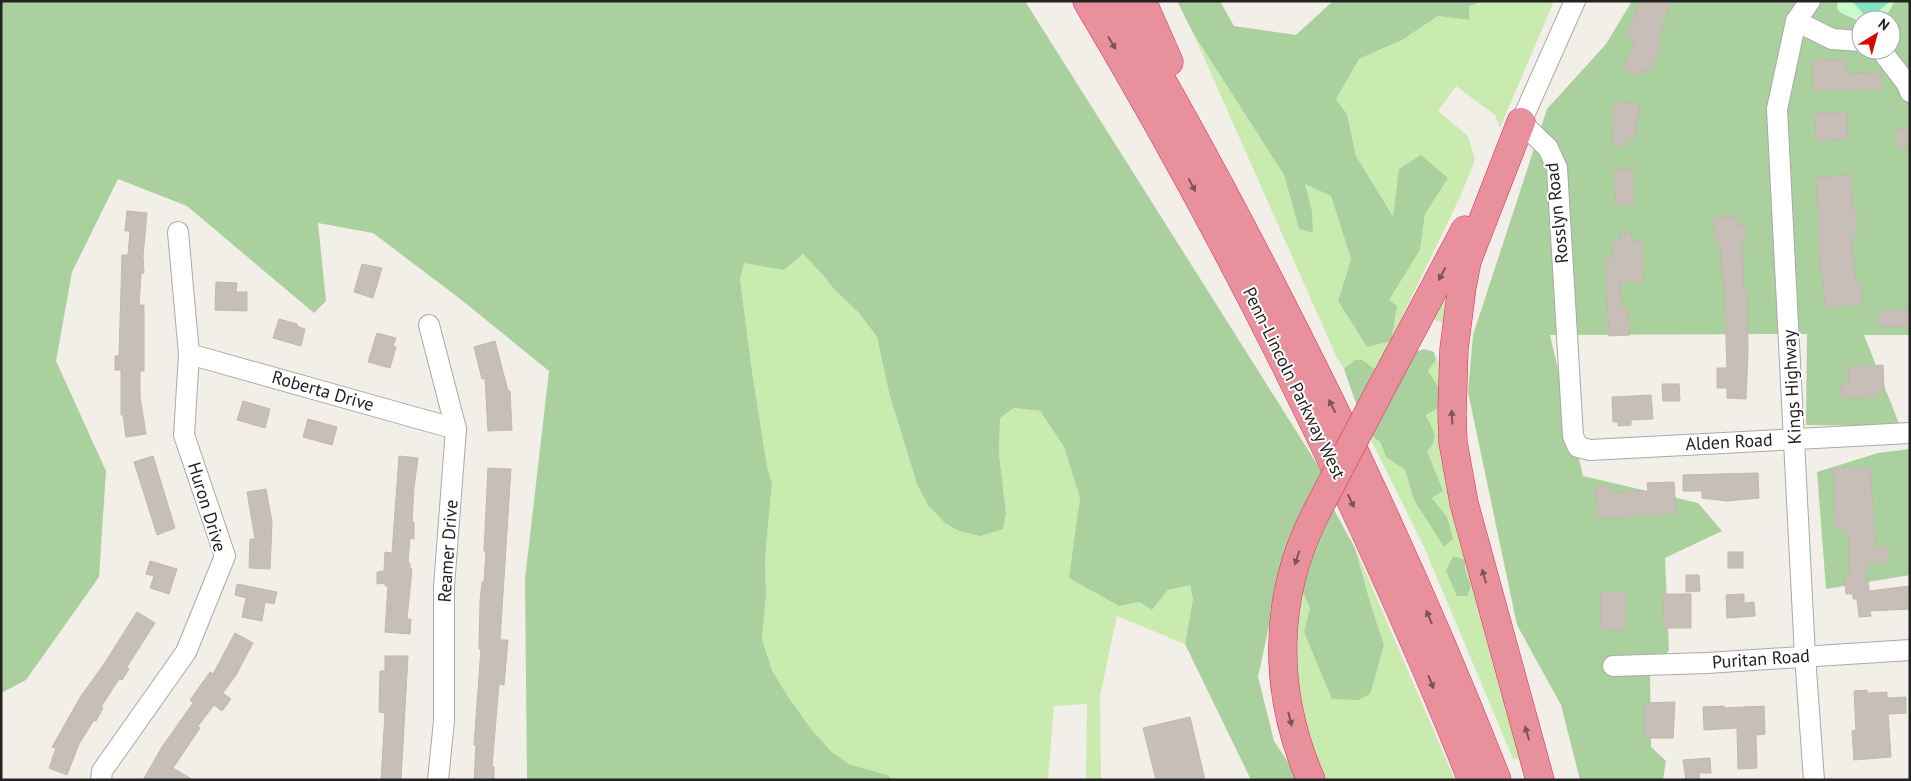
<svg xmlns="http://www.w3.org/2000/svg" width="1911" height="781" font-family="'PT Sans',sans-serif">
<rect width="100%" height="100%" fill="#f2efe8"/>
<g fill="#caebaf" fill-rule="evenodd">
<polygon points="1481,1 1554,1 1500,128 1495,115 1456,86 1438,111 1468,136 1475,160 1460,197 1376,370 1355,360 1344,369 1337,358 1193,33 1284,175 1299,229 1313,233 1312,211 1304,183 1331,196 1351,259 1338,301 1367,347 1389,300 1420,250 1425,214 1447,178 1394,217 1356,156 1347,114 1336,99 1359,59 1402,40 1438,16 1468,20 1469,7"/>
<polygon points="803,254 823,275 834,289 859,313 877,337 889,393 917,484 1006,513 999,454 1000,418 1014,408 1040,411 1064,447 1080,498 1070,578 1119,606 1139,602 1152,610 1168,590 1190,585 1193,599 1185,644 1117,616 1100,696 1101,780 1086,780 1087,704 1054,706 1048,780 894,780 887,775 849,764 832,752 811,729 787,695 772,670 762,639 766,594 765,558 772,483 767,467 752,371 740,279 744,262 784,270"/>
<polygon points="1453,275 1448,324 1430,319"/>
<path d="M1434,352l6,14 87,394 -14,-1 -88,-210 -55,-111 1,-3 9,7 6,15 19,13 9,30 31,47 2,-30 -15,-19 11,-7 -16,-40 1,-80 8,-11zM1465,560l1,13 -15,6 -5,-8z"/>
<polygon points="1355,548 1455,780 1325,780 1313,751 1299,705 1294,641 1301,589 1310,608 1304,633 1378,663 1384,645 1370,602"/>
</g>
<g fill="#aad19d" fill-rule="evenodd">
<polygon points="1,1 1025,1 1322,472 1283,562 1258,677 1274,741 1300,780 1251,780 1185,644 1193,599 1190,585 1168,590 1152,610 1139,602 1119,606 1069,578 1080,498 1064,447 1040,411 1014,408 1000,418 999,454 1006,513 1003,529 980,536 959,531 945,523 928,505 917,484 889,393 877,337 859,313 834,289 823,275 803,254 784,270 744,263 740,279 752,371 767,467 772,483 765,558 766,594 762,639 772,670 787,695 811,729 832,752 849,764 887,775 894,780 527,780 525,579 549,371 459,298 373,233 318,223 326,301 314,313 187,206 118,179 72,272 56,361 106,471 99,577 26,680 1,693"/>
<polygon points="1177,1 1220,1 1234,26 1296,35 1333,1 1481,1 1469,7 1469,20 1438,16 1402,40 1359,59 1336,99 1347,114 1356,156 1393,216 1399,169 1421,155 1448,178 1425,214 1420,250 1389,300 1397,306 1391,341 1367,347 1338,301 1351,259 1331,196 1305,184 1312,211 1313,233 1299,229 1284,175 1193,33"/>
<path d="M1632,1h278v334h-46l36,91 -94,-1 1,-91 -257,1 33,141 115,27 24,28 -57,27 4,92 -19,24 1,73 15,14 -3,19h-83l-19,-75 -44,-80 -49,-233 5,-57 74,-226 59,-65zM1861,20h30v30h-30z"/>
<polygon points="1424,349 1434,352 1436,360 1428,371 1440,390 1438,408 1426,415 1435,435 1432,446 1427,451 1443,491 1432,498 1447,517 1453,539 1444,547 1414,500 1405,470 1386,457 1380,442 1371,435 1412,353"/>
<polygon points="1355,360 1362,360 1376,370 1357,406 1344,369"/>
<polygon points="1910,449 1910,575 1826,589 1817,472 1878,453"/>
<polygon points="1333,508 1355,548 1370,602 1384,645 1370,694 1358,700 1332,699 1304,632 1310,608 1301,589 1311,545"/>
<path d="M1453,556l12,4c0,4 0,9 1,13 3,11 8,11 1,23h-10l-11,-25z"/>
</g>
<polygon fill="#c7facd" points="1838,1 1895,1 1884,20 1861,20 1861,22 1841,13 1837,8"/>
<polygon fill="#87e0c2" points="1852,1 1890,1 1869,20"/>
<g fill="#c7bfb7" stroke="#c4b7aa">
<polygon points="1640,1 1672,1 1656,42 1662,44 1650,72 1643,69 1640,76 1623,69 1635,39 1626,36"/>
<polygon points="1846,60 1846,73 1881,72 1882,89 1813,90 1813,61"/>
<polygon points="1614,102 1640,104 1639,118 1636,117 1635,140 1626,140 1625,146 1612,146"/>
<polygon points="1847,112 1848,139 1816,141 1815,114"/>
<polygon points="1896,129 1910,130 1910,147 1896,147"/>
<polygon points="1633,168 1634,204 1616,205 1614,169"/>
<polygon points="1850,175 1853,210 1856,210 1856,236 1851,236 1856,284 1861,283 1862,305 1825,307 1823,276 1821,276 1819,253 1819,205 1817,205 1816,177"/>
<polygon points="127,211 147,213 143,256 144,273 141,273 139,305 144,305 144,371 140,371 140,397 146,434 126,437 123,415 121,415 121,370 115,370 115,356 119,356 122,255 128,255 130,231 125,231"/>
<polygon points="1738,216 1738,226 1745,226 1746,241 1742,241 1744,291 1747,291 1748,350 1746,399 1727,398 1727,388 1717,388 1717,368 1727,368 1724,279 1722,279 1720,242 1715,242 1714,217"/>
<polygon points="1620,233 1631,233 1632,241 1642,241 1643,281 1620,282 1622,309 1628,308 1630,335 1609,336 1605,258 1613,258 1613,241 1620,241"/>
<polygon points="362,264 382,268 373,298 354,292"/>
<polygon points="216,282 237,283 236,292 247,292 247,311 215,310"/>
<polygon points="1910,310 1910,327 1879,327 1879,311"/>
<polygon points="279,319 297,324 297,326 305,329 301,346 273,338"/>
<polygon points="377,333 396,338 393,346 396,347 390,368 368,362"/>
<polygon points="495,341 508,391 510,391 512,430 488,431 485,378 482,379 474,347"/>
<polygon points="1883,365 1884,390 1876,391 1876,397 1842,398 1841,383 1849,382 1848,367"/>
<polygon points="1662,384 1679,384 1680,401 1663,401"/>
<polygon points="1651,395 1653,419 1631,420 1631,425 1618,426 1618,422 1613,422 1612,397"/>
<polygon points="243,401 270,409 265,428 237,420"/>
<polygon points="308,419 337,427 332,445 303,437"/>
<polygon points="153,456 175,528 157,535 134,462"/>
<polygon points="399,456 418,458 414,487 412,522 414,522 414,539 410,538 408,563 410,563 410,569 412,569 407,619 411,619 410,634 385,632 388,586 385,586 385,583 377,584 377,572 384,571 385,552 392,553"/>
<polygon points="1870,467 1876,548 1888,547 1888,562 1866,564 1869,591 1910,586 1910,609 1870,611 1871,616 1859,617 1857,599 1853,599 1853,594 1846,594 1844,575 1849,574 1849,532 1843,533 1843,527 1835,527 1834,468"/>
<polygon points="488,468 511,469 500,640 508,640 504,685 499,684 492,767 494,767 494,780 474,780 476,745 474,745 481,649 479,649 480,601 482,582 484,582 486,551 484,551"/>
<polygon points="1758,473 1759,498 1727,501 1702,498 1702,491 1683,491 1683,475"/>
<polygon points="1674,482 1676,513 1598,519 1596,487 1610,486 1610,493 1648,491 1647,483"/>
<polygon points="266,489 272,522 270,569 249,568 250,539 255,539 247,492"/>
<rect x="1728" y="552" width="15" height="16"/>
<polygon points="150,561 177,569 169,594 150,588 154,576 146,574"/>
<polygon points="1686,575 1699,575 1700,591 1686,592"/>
<polygon points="237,584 277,592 274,604 265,602 262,621 242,617 246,598 235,595"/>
<polygon points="1601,592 1626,592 1625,630 1601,629"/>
<polygon points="1663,594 1691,594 1691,628 1664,628"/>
<polygon points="1744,594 1744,603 1754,602 1755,616 1727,618 1726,595"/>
<polygon points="137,612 155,623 127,667 129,669 122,680 119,679 101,707 103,708 96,721 94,720 79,744 67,775 49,768 56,748 52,747 81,696 104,664"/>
<polygon points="235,633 253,643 236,675 223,693 231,699 222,711 214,705 198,726 200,728 173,768 193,780 143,780 162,747 193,703 190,700 210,672 213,674"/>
<polygon points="385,656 408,656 401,780 381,780 385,713 379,712 380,671 385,671"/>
<polygon points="1867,690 1867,693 1887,692 1887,698 1906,697 1906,713 1888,714 1891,757 1854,760 1852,731 1856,730 1854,691"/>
<polygon points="1675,702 1673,738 1644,738 1644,703"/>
<polygon points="1724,706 1725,708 1764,706 1765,734 1756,735 1757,768 1738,769 1737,728 1704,730 1703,707"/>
<polygon points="1190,717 1205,780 1156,780 1143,728"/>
<polygon points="1710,758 1711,773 1699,773 1700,780 1686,780 1683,760"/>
</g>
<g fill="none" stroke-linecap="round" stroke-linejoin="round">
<g stroke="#a9a9a9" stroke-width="22">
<g id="minor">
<polyline points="1575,1 1521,122 1548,148 1557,168 1573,436 1578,447 1590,450 1910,433"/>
<polyline points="1810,1 1796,21 1777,109 1805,656 1814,780"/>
<polyline points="1796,21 1832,39 1861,41"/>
<polyline points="1881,50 1907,84 1910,92"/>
<polyline points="429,325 456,429 444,587 444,721 438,780"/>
<polyline points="189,354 456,429"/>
<polyline points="1613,666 1707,663 1910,650"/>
<polyline points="101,780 102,771 186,652 225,556 184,435 189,354 178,232"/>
</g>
</g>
<g stroke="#dd285d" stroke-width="29">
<g id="highway">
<path d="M1087,1c97,163 185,330 265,502 42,91 83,183 120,277"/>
<path d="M1116,1c76,129 146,262 212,396 61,125 118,253 169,383"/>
<polyline points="1142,1 1169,62"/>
<polyline points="1521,122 1467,261 1462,287 1454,349 1452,414 1453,442 1464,503 1540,780"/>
<polyline points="1376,398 1465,230"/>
<path d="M1311,780c-38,-87 -39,-181 5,-267"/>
</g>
</g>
<use href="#minor" stroke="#fff" stroke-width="20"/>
<use href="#highway" stroke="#e8919d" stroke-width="28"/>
<g stroke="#dd285d" stroke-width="29" stroke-linecap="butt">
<polyline id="highway-bridge" points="1316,513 1376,398"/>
</g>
<use href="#highway-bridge" stroke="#e8919d" stroke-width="28"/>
</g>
<defs><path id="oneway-solid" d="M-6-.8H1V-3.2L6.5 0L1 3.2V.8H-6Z" transform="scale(1.25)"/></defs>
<g fill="#7b5459">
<use href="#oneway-solid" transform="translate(1112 43) rotate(59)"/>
<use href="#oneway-solid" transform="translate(1192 185) rotate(62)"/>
<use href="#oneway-solid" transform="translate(1442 274) rotate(118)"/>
<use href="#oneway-solid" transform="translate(1332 406) rotate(-116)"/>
<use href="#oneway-solid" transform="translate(1452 417) rotate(-93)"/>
<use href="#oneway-solid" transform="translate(1351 501) rotate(65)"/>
<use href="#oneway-solid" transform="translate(1297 558) rotate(108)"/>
<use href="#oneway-solid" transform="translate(1484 576) rotate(-106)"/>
<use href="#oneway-solid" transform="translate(1429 617) rotate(-113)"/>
<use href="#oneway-solid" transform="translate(1431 682) rotate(68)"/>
<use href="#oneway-solid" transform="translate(1290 719) rotate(76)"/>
<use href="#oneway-solid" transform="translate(1527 733) rotate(-106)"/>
</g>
<g text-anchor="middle" stroke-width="4" stroke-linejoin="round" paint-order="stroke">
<g font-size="18" fill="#222" stroke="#fff">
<text transform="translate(1557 213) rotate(-96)" y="6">Rosslyn Road</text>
<text transform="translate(1294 383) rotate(64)" y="6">Penn-Lincoln Parkway West</text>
<text transform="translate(1792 387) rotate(-93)" y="6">Kings Highway</text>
<text transform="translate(323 391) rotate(16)" y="6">Roberta Drive</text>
<text transform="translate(1729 442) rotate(-3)" y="6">Alden Road</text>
<text transform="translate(207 507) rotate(73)" y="6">Huron Drive</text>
<text transform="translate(448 551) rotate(-86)" y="6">Reamer Drive</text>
<text transform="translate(1761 659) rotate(-4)" y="6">Puritan Road</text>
</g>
</g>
<rect width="1911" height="781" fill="none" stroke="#222222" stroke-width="5"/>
<g transform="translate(1876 35) rotate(37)"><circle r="24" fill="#ffffff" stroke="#a7a7a7"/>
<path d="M0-4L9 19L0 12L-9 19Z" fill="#d30a00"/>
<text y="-8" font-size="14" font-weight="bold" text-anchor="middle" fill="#222222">N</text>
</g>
</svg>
